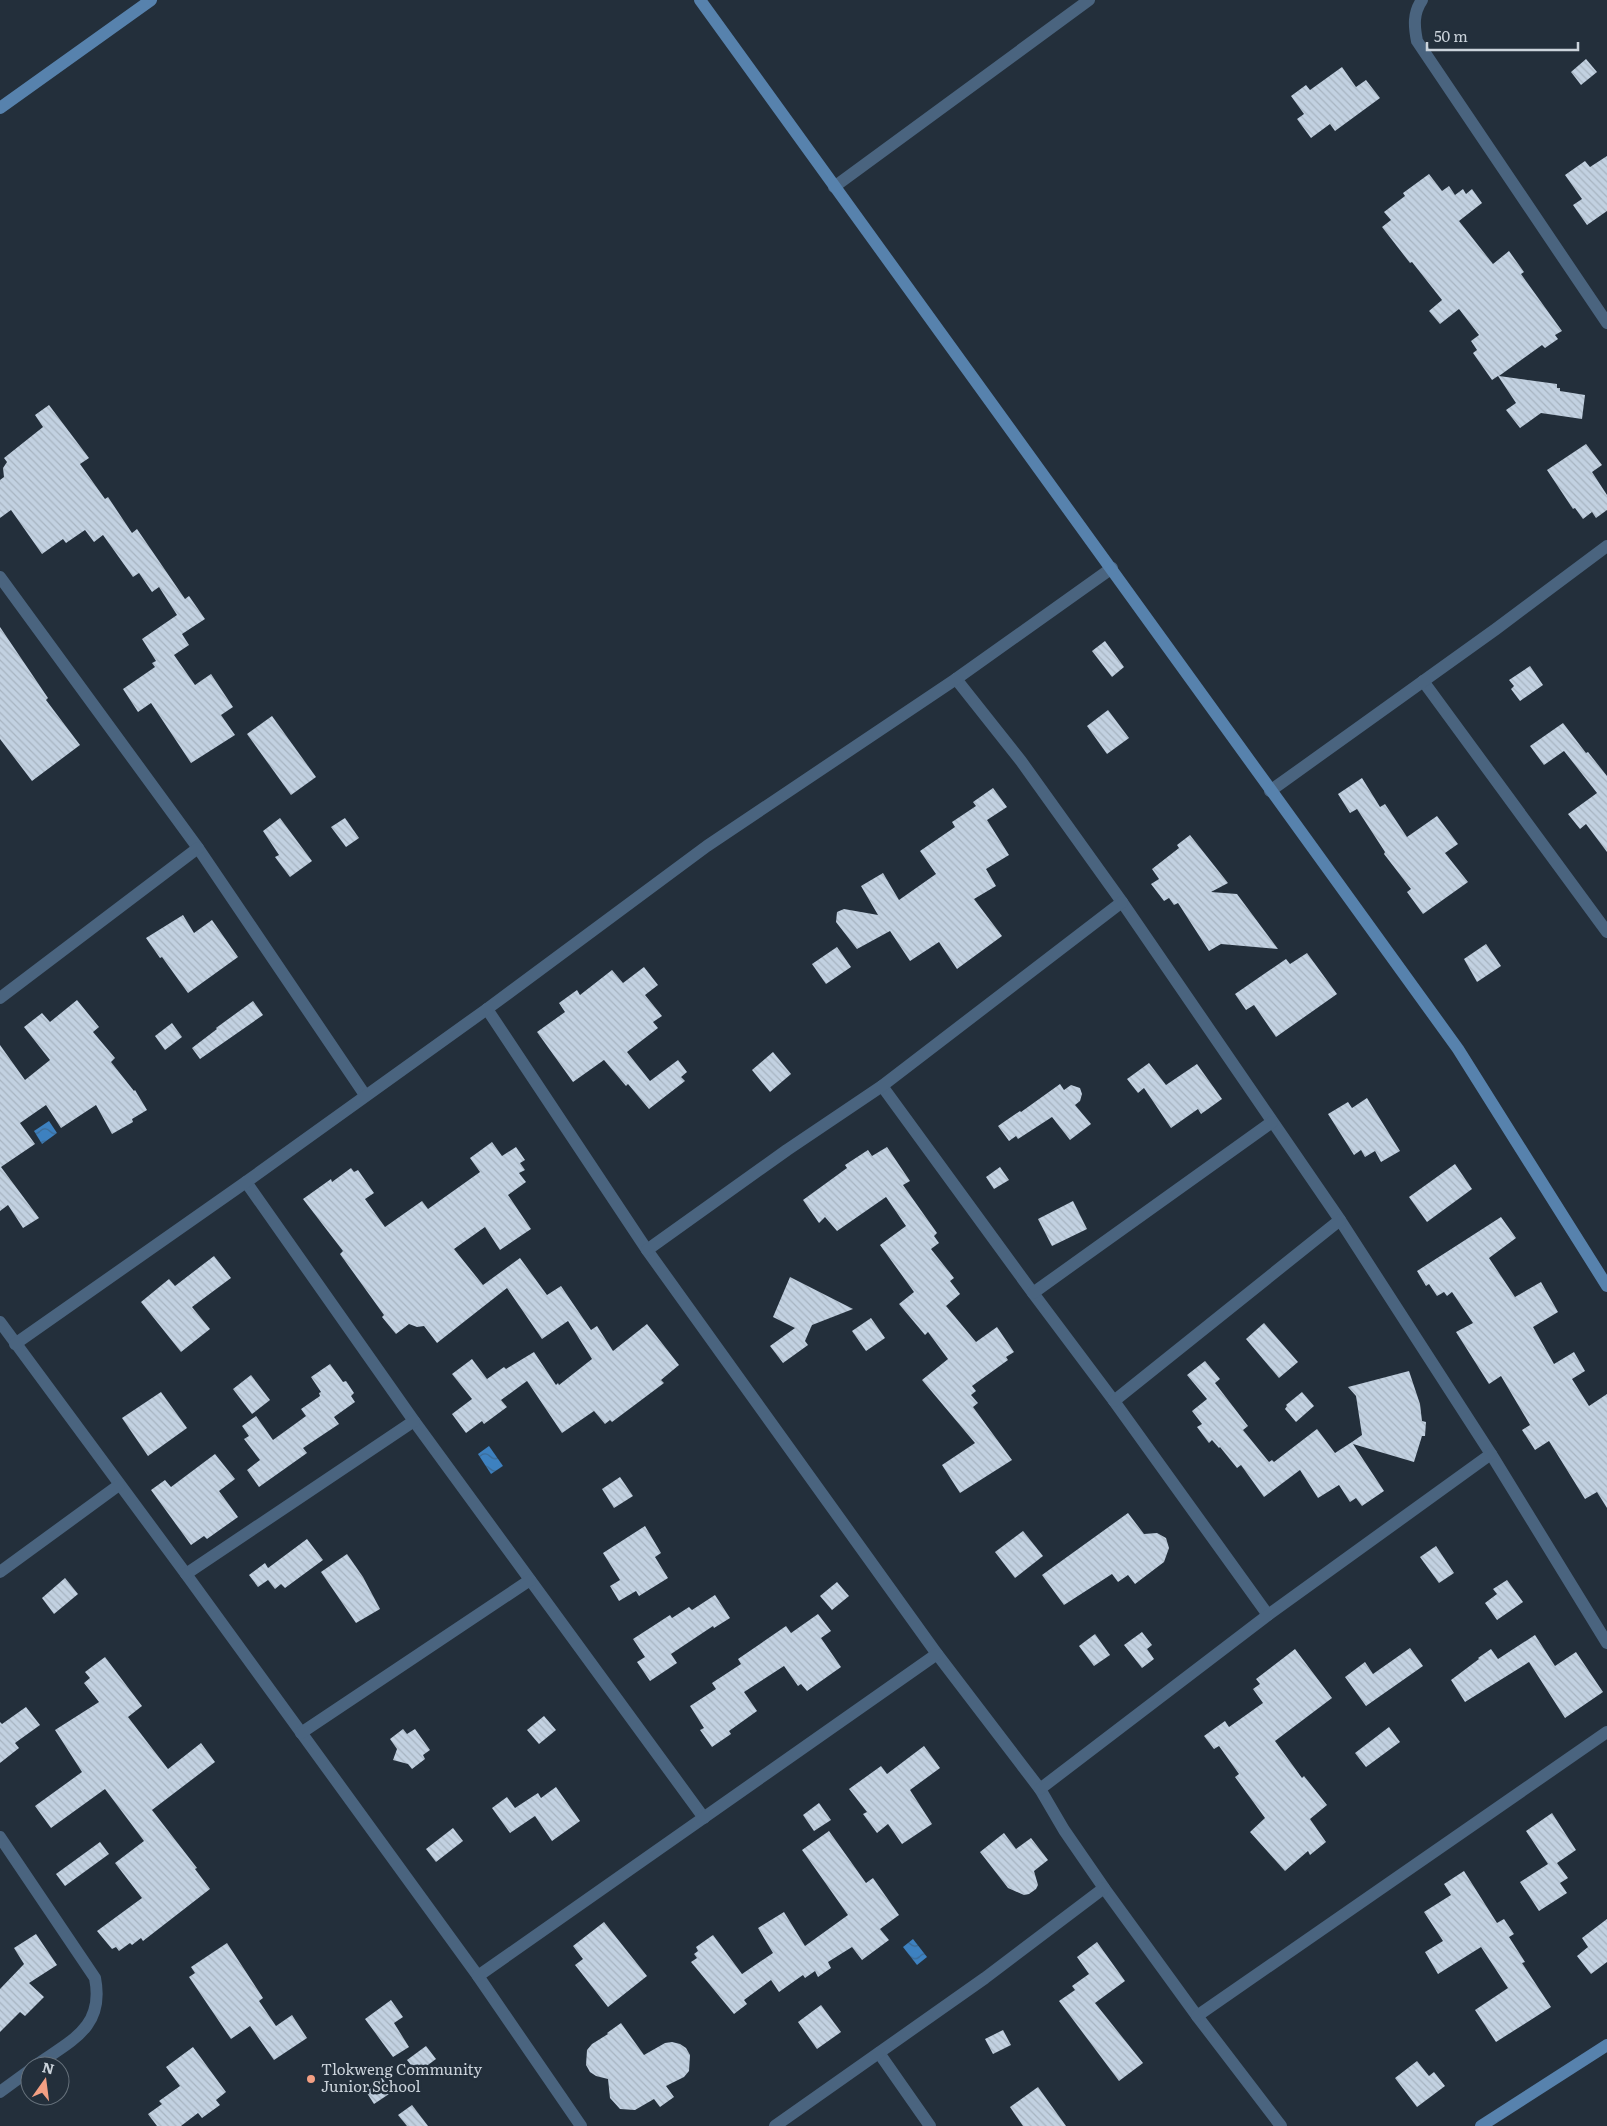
<svg xmlns="http://www.w3.org/2000/svg" width="1607" height="2126" font-family="Literata,serif">
<defs>
<pattern id="water-waves" width="16" height="10" patternUnits="userSpaceOnUse" patternTransform="scale(1.25)"><rect width="16" height="10" fill="#3d81c0"/><path d="M0 5q4-4 8 0t8 0" fill="none" stroke="#3d6a94"/></pattern>
<pattern id="building-back-hatch" width="6" height="6" patternUnits="userSpaceOnUse" patternTransform="scale(1.25)"><rect width="6" height="6" fill="#c2d1e1"/><path d="M-1 5l2 2M0 0l6 6M5-1l2 2" fill="none" stroke="#a7b4c1"/></pattern>
</defs>
<rect width="100%" height="100%" fill="#232f3b"/>
<g fill="url(#water-waves)">
<polygon points="49,1121 57,1133 42,1144 34,1131"/>
<polygon points="489,1446 503,1466 491,1474 478,1454"/>
<polygon points="913,1939 927,1957 917,1965 903,1947"/>
</g>
<g fill="url(#building-back-hatch)">
<polygon points="1586,59 1597,72 1581,85 1571,72"/>
<polygon points="1342,67 1356,87 1366,80 1380,98 1335,131 1330,124 1311,138 1297,119 1304,114 1291,96 1306,85 1310,90"/>
<polygon points="1607,156 1607,211 1587,225 1573,205 1582,199 1565,175 1585,161 1590,167"/>
<polygon points="1429,174 1442,191 1449,186 1455,195 1463,189 1466,194 1472,189 1482,203 1459,221 1493,264 1509,251 1524,272 1521,274 1562,331 1555,335 1558,339 1545,348 1542,345 1499,376 1557,384 1557,388 1560,388 1560,391 1585,395 1582,419 1541,413 1520,428 1506,410 1516,403 1498,376 1492,380 1473,353 1477,350 1471,341 1479,335 1459,309 1440,324 1429,311 1442,300 1412,262 1410,263 1382,227 1391,220 1384,212 1405,196 1403,193"/>
<polygon points="49,405 89,458 80,464 105,499 108,497 132,533 137,529 185,599 189,596 205,619 182,634 189,645 174,655 195,685 211,674 233,707 221,715 235,735 191,763 151,703 138,712 123,689 155,667 152,663 156,661 142,639 177,615 159,587 152,592 139,573 133,577 103,535 94,542 85,530 66,543 63,539 42,554 11,510 0,518 0,480 4,477 3,468 7,462 4,458 43,427 35,415"/>
<polygon points="1586,444 1602,465 1592,472 1607,495 1607,510 1596,518 1592,512 1583,519 1575,508 1573,509 1547,470"/>
<polygon points="0,627 48,698 46,700 80,745 32,781 0,739"/>
<polygon points="1105,641 1124,667 1112,677 1092,651"/>
<polygon points="1530,666 1543,685 1520,701 1511,689 1514,686 1509,680"/>
<polygon points="1108,710 1129,738 1107,754 1087,726"/>
<polygon points="272,716 316,777 291,795 247,734"/>
<polygon points="1563,723 1586,753 1588,752 1607,776 1607,852 1586,824 1580,829 1568,814 1597,793 1564,751 1544,765 1530,746"/>
<polygon points="1362,778 1380,807 1385,804 1407,837 1437,816 1458,844 1445,853 1468,882 1423,914 1407,892 1411,889 1384,854 1385,852 1357,809 1350,813 1338,794"/>
<polygon points="993,788 1007,807 987,820 1009,855 986,869 996,886 974,899 1002,936 957,969 939,942 910,961 890,931 857,949 836,922 837,912 844,909 878,915 861,886 883,873 899,900 936,874 920,851 955,827 952,822 976,806 973,802"/>
<polygon points="280,818 312,861 290,877 275,857 279,855 263,831"/>
<polygon points="345,818 359,838 346,847 331,827"/>
<polygon points="1190,835 1228,883 1211,892 1237,894 1278,949 1221,944 1209,951 1178,903 1174,905 1169,898 1164,901 1151,884 1159,879 1152,869 1179,848 1177,845"/>
<polygon points="183,915 194,933 212,920 238,957 188,993 162,957 160,958 146,938"/>
<polygon points="1486,944 1501,966 1477,982 1464,959"/>
<polygon points="837,947 851,967 826,984 812,964"/>
<polygon points="1307,953 1337,994 1276,1037 1254,1005 1246,1010 1235,994 1286,959 1290,964"/>
<polygon points="644,967 658,985 645,995 662,1016 653,1022 658,1028 627,1052 650,1081 678,1060 687,1072 681,1077 685,1081 649,1109 628,1084 626,1086 604,1060 573,1082 537,1032 565,1012 559,1003 577,990 580,995 612,970 623,983"/>
<polygon points="77,1000 99,1027 93,1032 115,1058 111,1062 134,1091 135,1090 147,1110 132,1119 133,1122 112,1134 96,1105 61,1128 46,1105 20,1123 35,1144 1,1167 39,1218 23,1228 8,1205 0,1211 0,1045 25,1080 50,1060 24,1027 42,1013 50,1022"/>
<polygon points="253,1001 263,1015 200,1059 192,1048 217,1029 216,1028"/>
<polygon points="172,1023 182,1037 165,1050 155,1036"/>
<polygon points="773,1052 791,1074 770,1092 752,1070"/>
<polygon points="1149,1063 1166,1085 1197,1064 1222,1099 1201,1114 1198,1109 1171,1128 1144,1088 1138,1093 1127,1079"/>
<polygon points="1060,1084 1064,1090 1071,1085 1080,1088 1082,1094 1080,1101 1075,1105 1091,1124 1070,1140 1052,1117 1018,1139 1016,1136 1009,1141 998,1126 1020,1111 1021,1112"/>
<polygon points="1367,1098 1400,1151 1381,1162 1375,1151 1365,1157 1361,1150 1354,1155 1328,1114 1348,1102 1352,1108"/>
<polygon points="492,1142 502,1156 516,1147 525,1160 520,1163 525,1170 519,1173 526,1182 508,1195 531,1229 500,1250 485,1227 454,1249 483,1285 520,1258 547,1295 561,1286 591,1330 597,1326 613,1351 647,1324 679,1365 661,1380 664,1383 612,1422 610,1420 605,1424 594,1411 562,1433 527,1381 501,1400 507,1407 484,1424 482,1421 466,1433 452,1414 472,1399 452,1374 472,1359 487,1379 504,1367 506,1369 534,1352 556,1385 558,1383 559,1385 592,1359 568,1321 542,1339 507,1288 437,1343 424,1326 417,1327 409,1324 396,1334 382,1317 384,1315 340,1254 343,1251 303,1199 331,1179 332,1182 351,1168 354,1172 358,1170 374,1193 365,1199 385,1227 422,1201 428,1209 480,1172 470,1158"/>
<polygon points="887,1147 910,1181 903,1185 937,1233 934,1236 939,1243 931,1249 954,1278 950,1281 960,1294 946,1306 976,1342 997,1327 1014,1352 1006,1357 1008,1360 972,1386 976,1391 971,1395 978,1403 973,1407 1012,1460 960,1493 942,1465 975,1443 922,1380 948,1359 928,1332 925,1335 899,1304 914,1292 880,1245 906,1226 886,1197 837,1231 825,1217 819,1223 803,1200 847,1168 845,1165 868,1150 872,1156"/>
<polygon points="1455,1164 1472,1189 1427,1222 1409,1197"/>
<polygon points="1000,1167 1009,1180 994,1189 986,1177"/>
<polygon points="1073,1201 1087,1229 1052,1246 1038,1219"/>
<polygon points="1501,1217 1516,1238 1489,1258 1515,1297 1541,1282 1558,1312 1533,1327 1554,1364 1574,1352 1585,1371 1572,1379 1589,1406 1607,1394 1607,1508 1597,1492 1585,1499 1549,1441 1535,1450 1522,1430 1530,1425 1501,1376 1489,1384 1456,1332 1473,1323 1452,1292 1447,1296 1444,1292 1437,1296 1429,1284 1426,1286 1417,1271"/>
<polygon points="214,1256 231,1278 192,1307 210,1329 181,1352 141,1302 169,1279 175,1286"/>
<polygon points="790,1277 853,1309 812,1325 805,1341 808,1345 783,1363 770,1346 795,1328 773,1317"/>
<polygon points="871,1318 885,1338 866,1351 852,1331"/>
<polygon points="1264,1323 1298,1362 1279,1378 1246,1339"/>
<polygon points="1205,1361 1220,1379 1215,1383 1248,1426 1243,1430 1269,1462 1272,1460 1274,1462 1317,1429 1335,1453 1352,1442 1362,1435 1356,1396 1348,1387 1409,1371 1420,1404 1422,1421 1426,1422 1425,1436 1422,1436 1414,1462 1353,1444 1384,1491 1362,1506 1356,1498 1350,1502 1339,1485 1318,1498 1300,1470 1264,1497 1241,1465 1237,1468 1220,1447 1219,1448 1212,1440 1209,1443 1197,1427 1202,1424 1192,1411 1207,1399 1187,1375"/>
<polygon points="330,1364 343,1382 346,1381 354,1393 351,1396 355,1402 334,1417 339,1424 303,1448 307,1453 259,1487 247,1470 260,1460 244,1439 249,1436 242,1426 256,1416 273,1440 306,1416 301,1409 320,1396 319,1393 321,1392 311,1377"/>
<polygon points="251,1375 270,1400 252,1414 233,1389"/>
<polygon points="161,1392 187,1428 148,1456 122,1418"/>
<polygon points="1302,1392 1314,1406 1296,1422 1285,1409 1287,1406 1286,1405"/>
<polygon points="215,1454 235,1479 219,1491 238,1517 207,1539 204,1536 191,1545 151,1490 165,1480 171,1487"/>
<polygon points="620,1477 633,1496 614,1508 602,1489"/>
<polygon points="1128,1513 1144,1534 1157,1533 1166,1538 1169,1548 1164,1562 1135,1584 1128,1575 1118,1582 1112,1574 1064,1605 1042,1575"/>
<polygon points="645,1526 661,1553 655,1557 668,1578 639,1596 636,1591 619,1601 610,1586 620,1580 603,1553"/>
<polygon points="1023,1531 1043,1556 1015,1578 995,1552"/>
<polygon points="307,1539 323,1560 285,1588 281,1584 275,1589 268,1580 258,1587 249,1575 265,1563 268,1568"/>
<polygon points="1436,1546 1454,1573 1439,1583 1420,1557"/>
<polygon points="347,1554 363,1577 380,1609 356,1623 321,1572"/>
<polygon points="65,1578 78,1594 54,1614 42,1598"/>
<polygon points="1507,1580 1523,1602 1497,1620 1485,1603 1497,1594 1493,1589"/>
<polygon points="837,1582 849,1596 832,1610 820,1596"/>
<polygon points="715,1595 730,1618 714,1628 713,1626 671,1654 677,1663 650,1681 637,1662 645,1657 633,1639 670,1615 672,1618 689,1607 692,1610"/>
<polygon points="818,1614 831,1631 821,1638 841,1667 807,1691 801,1684 798,1686 784,1666 744,1692 757,1711 729,1731 731,1734 712,1747 700,1730 704,1728 690,1706 716,1689 712,1683 741,1664 738,1659 786,1626 791,1633"/>
<polygon points="1142,1632 1152,1645 1147,1649 1154,1659 1142,1668 1124,1645"/>
<polygon points="1095,1634 1110,1655 1094,1666 1079,1646"/>
<polygon points="1535,1635 1555,1666 1576,1652 1603,1692 1565,1718 1529,1662 1465,1702 1451,1680 1479,1659 1478,1658 1491,1649 1498,1659"/>
<polygon points="1410,1648 1423,1666 1366,1706 1345,1677 1365,1662 1373,1674"/>
<polygon points="1295,1649 1332,1698 1275,1741 1302,1778 1304,1776 1327,1805 1310,1819 1326,1842 1310,1855 1308,1851 1285,1871 1250,1832 1265,1818 1235,1777 1239,1774 1219,1746 1214,1749 1204,1736 1225,1721 1229,1727 1263,1703 1253,1689 1260,1684 1256,1679"/>
<polygon points="105,1657 142,1706 128,1717 168,1769 201,1743 215,1762 152,1810 197,1868 195,1869 210,1889 143,1941 141,1938 132,1945 130,1943 119,1951 116,1947 112,1949 97,1931 142,1898 115,1863 144,1841 105,1789 51,1828 35,1806 82,1772 55,1730 99,1702 84,1683 90,1678 85,1672"/>
<polygon points="26,1707 40,1725 15,1743 19,1748 0,1763 0,1722 2,1724"/>
<polygon points="544,1716 556,1730 539,1744 527,1730"/>
<polygon points="1389,1727 1400,1742 1366,1767 1355,1753"/>
<polygon points="403,1729 407,1734 415,1729 430,1750 423,1755 425,1759 412,1769 408,1764 393,1760 397,1749 390,1739"/>
<polygon points="924,1746 940,1768 910,1790 932,1824 902,1844 888,1824 877,1833 863,1814 867,1812 849,1789 881,1766 887,1774"/>
<polygon points="556,1787 580,1821 552,1841 535,1816 510,1833 492,1808 507,1797 515,1808 538,1793 541,1798"/>
<polygon points="819,1803 831,1820 814,1831 803,1815"/>
<polygon points="1552,1813 1576,1850 1557,1863 1568,1878 1560,1883 1567,1893 1539,1911 1520,1882 1548,1864 1526,1831"/>
<polygon points="453,1828 463,1841 436,1862 426,1849"/>
<polygon points="829,1831 866,1883 873,1878 899,1915 880,1929 889,1940 862,1960 852,1947 828,1962 831,1968 818,1977 815,1971 805,1978 803,1975 779,1992 771,1980 744,2000 747,2004 734,2014 691,1962 697,1958 694,1954 698,1951 696,1947 713,1935 742,1974 773,1953 758,1928 784,1912 805,1946 848,1915 802,1850"/>
<polygon points="1004,1833 1016,1849 1031,1838 1048,1860 1034,1871 1038,1885 1036,1889 1029,1894 1024,1895 1008,1888 980,1852"/>
<polygon points="100,1842 109,1854 65,1886 56,1874"/>
<polygon points="1464,1871 1497,1923 1504,1919 1514,1934 1509,1937 1525,1962 1522,1963 1551,2007 1496,2042 1475,2010 1508,1988 1481,1947 1438,1974 1425,1952 1443,1941 1424,1912 1451,1895 1444,1884"/>
<polygon points="1607,1919 1607,1962 1591,1974 1577,1956 1588,1947 1582,1938"/>
<polygon points="604,1922 647,1976 608,2007 575,1965 583,1959 573,1946"/>
<polygon points="36,1934 57,1965 29,1983 44,1997 25,2016 20,2012 0,2032 0,1989 24,1964 14,1948"/>
<polygon points="1097,1942 1125,1981 1095,2003 1143,2063 1119,2081 1059,2001 1075,1990 1072,1986 1089,1974 1077,1957"/>
<polygon points="227,1943 263,1998 259,2001 276,2026 292,2015 307,2038 274,2060 250,2026 231,2039 189,1977 195,1973 191,1967"/>
<polygon points="391,2000 403,2017 394,2023 409,2047 393,2057 365,2019"/>
<polygon points="821,2005 841,2032 817,2049 798,2022"/>
<polygon points="621,2023 644,2055 665,2043 672,2042 680,2044 686,2048 690,2055 689,2071 684,2077 666,2086 674,2097 660,2107 654,2099 635,2110 620,2109 610,2098 608,2079 596,2076 590,2072 586,2065 587,2050 592,2044 608,2034 607,2033"/>
<polygon points="1003,2030 1011,2045 993,2054 985,2039"/>
<polygon points="426,2046 436,2059 417,2073 407,2060"/>
<polygon points="193,2047 226,2092 216,2100 220,2105 202,2118 198,2113 181,2126 157,2126 148,2114 162,2104 159,2101 180,2086 166,2067"/>
<polygon points="1417,2061 1429,2076 1434,2072 1445,2086 1417,2107 1395,2078"/>
<polygon points="382,2078 392,2092 374,2104 365,2090"/>
<polygon points="1038,2087 1066,2126 1023,2126 1010,2107"/>
<polygon points="412,2105 428,2126 407,2126 398,2115"/>
</g>
<g fill="none" stroke-linecap="round" stroke-linejoin="round">
<g stroke="#4a647f" stroke-width="12">
<path d="M1422,0c-9,13 -8,26 -5,41l190,282"/>
<polyline points="834,187 1089,0"/>
<polyline points="0,577 198,848 365,1095"/>
<polyline points="956,679 1021,761 1122,902 1340,1220 1491,1454 1607,1643"/>
<polyline points="1423,681 1607,932"/>
<polyline points="1270,791 1496,629 1607,546"/>
<polyline points="0,998 198,848"/>
<polyline points="487,1009 647,1250 937,1654 1040,1789 1064,1830 1104,1888 1197,2016 1281,2126"/>
<polyline points="882,1086 1033,1293 1114,1401 1268,1615"/>
<polyline points="246,1182 414,1421 704,1818"/>
<polyline points="647,1250 787,1150 882,1086 1122,902"/>
<polyline points="1033,1293 1272,1122"/>
<polyline points="0,1322 186,1574 478,1976 581,2126"/>
<polyline points="15,1344 246,1182 487,1009 707,846 956,679 1112,568"/>
<polyline points="1114,1401 1340,1220"/>
<polyline points="0,1572 119,1485"/>
<polyline points="186,1574 414,1421"/>
<polyline points="301,1733 530,1580"/>
<polyline points="1040,1789 1268,1615 1491,1454"/>
<path d="M0,1837l95,141c10,50 -25,63 -60,88"/>
<polyline points="478,1976 937,1654"/>
<polyline points="1197,2016 1607,1732"/>
<polyline points="879,2053 930,2126"/>
<polyline points="0,2092 30,2070"/>
<polyline points="775,2126 985,1978 1104,1888"/>
</g>
<g stroke="#5782ad" stroke-width="12">
<polyline points="700,0 1458,1049 1607,1286"/>
<polyline points="0,108 151,0"/>
<polyline points="1481,2126 1607,2045"/>
</g>
</g>
<circle fill="#f39f83" stroke="#232f3b" stroke-width="2" cx="311" cy="2079" r="5"/>
<g text-anchor="middle" stroke-width="5" stroke-linejoin="round" paint-order="stroke">
<g font-size="15" fill="#cbd3db" stroke="#232f3b" text-anchor="start">
<text x="321" y="2075">Tlokweng Community<tspan x="321" dy="17">Junior School</tspan></text>
</g>
</g>
<g transform="translate(45 2081) rotate(14)"><circle r="24" fill="#232f3b" stroke="#66717b"/>
<path d="M0-4L9 19L0 12L-9 19Z" fill="#f39f83"/>
<text y="-8" font-size="14" font-weight="bold" text-anchor="middle" fill="#cbd3db">N</text>
</g>
<path d="M1427 42v8h151v-8" fill="none" stroke="#cbd3db" stroke-width="2.5"/>
<text x="1434" y="42" font-size="15" fill="#cbd3db" stroke="#232f3b" stroke-width="4" paint-order="stroke">50 m</text>
</svg>
